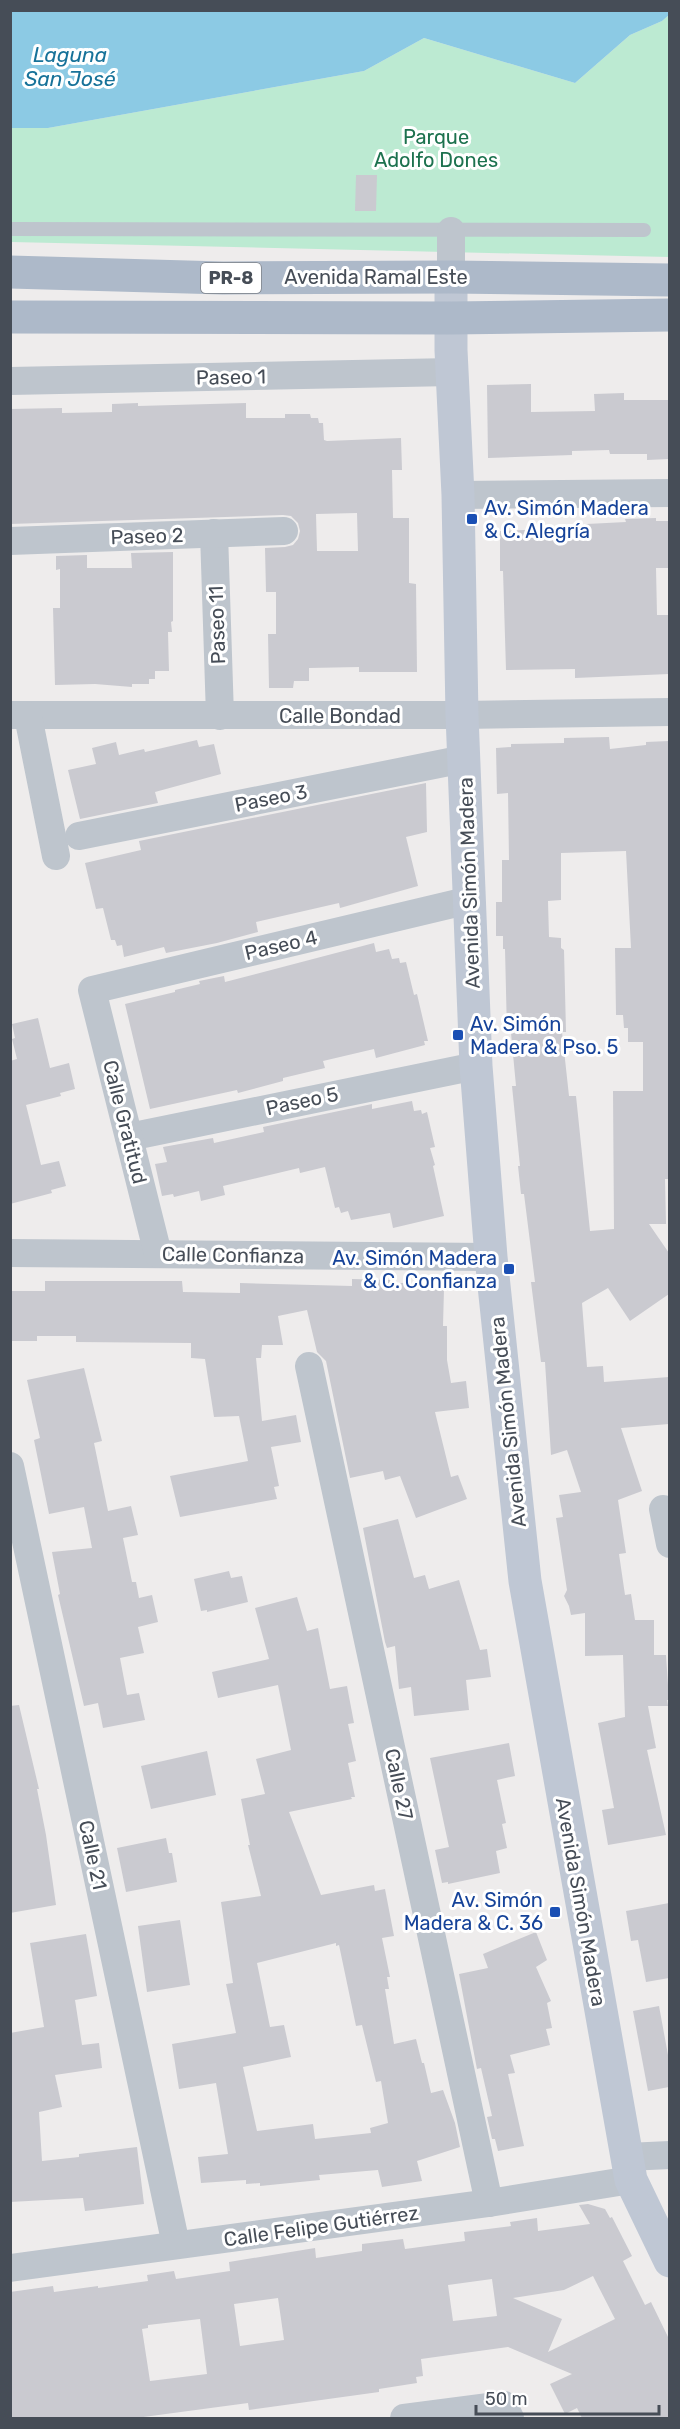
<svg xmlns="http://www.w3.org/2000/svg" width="680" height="2429" font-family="Rubik,sans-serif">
<rect width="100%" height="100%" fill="#eeecec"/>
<polygon fill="#bcead2" points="669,15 669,257 11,242 11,128 48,128 364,71 424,38 575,83 630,35 662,21"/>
<polygon fill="#8ccae4" points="669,10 669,15 662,21 630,35 575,83 424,38 364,71 48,128 11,128 11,11"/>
<g fill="#cacad0" fill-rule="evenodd">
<polygon points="356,175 377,175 376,211 355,211"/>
<polygon points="531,384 531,412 595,411 594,394 624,393 624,400 669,400 669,459 647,460 647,454 610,454 609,450 572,451 572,455 488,458 487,385"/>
<path d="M138,403v3l108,-3v15h39v-4h25l1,4h7l1,5h4l1,17 3,1 74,-3 1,32h-10l1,48h16v65l7,1 1,88h-58v-5l-50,1v13h-15l-1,7h-24l-1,-54h8v-42h-10l-1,-44 20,-1 8,-2 5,-6 2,-8 -2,-8 -7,-7 -8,-1 -273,9v-115l52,-1v5l50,-1v-8zM357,513l1,38h-41l-1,-37z"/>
<polygon points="656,518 656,521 669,521 669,568 656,568 657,615 669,615 669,674 575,678 575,669 506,670 503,571 500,571 500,531 567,528 567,525 626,522 625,519"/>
<polygon points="173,552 173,621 171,622 172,632 168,632 169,671 155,671 155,679 149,679 149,684 132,684 132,687 95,684 55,685 53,608 60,608 60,569 56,570 56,556 87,555 87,568 132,568 131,553"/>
<path d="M609,737l1,12 36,-4v-3l23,-1v438h-4l1,45h-17l20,29v41l-39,27 -22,-33 -26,15 5,64 16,-1 1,16 65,-5v47l-48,4 21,63 -24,9 8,53 -7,1 6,41 6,-1 4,26h19v35h12l3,45h-2l1,6h-20l8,42 -9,2 19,85 -58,10 -6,-35 12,-2 -16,-85 27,-6 -2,-62 -38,1v-43l-14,2 -2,-9 -5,-10 3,-6 -11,-72 7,-1 -4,-22 22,-3 -14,-42 -16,5 -6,-93h-4l-10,-80h4l-11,-88h-3l-3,-28h2l-8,-80h4l-5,-53h-4l-2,-84h-2v-13h-7v-34h6v-42h7l-1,-67 -11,1 -1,-46 15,-1v-3l53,-1v-5zM626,851l5,97h-16l1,67h7l1,13h4v14h15v49h-30l1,138 -24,2 -14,-135h-7l-7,-64h4l-2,-82 -3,-2v-10l-12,-1 -1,-36 13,-1v-47z"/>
<polygon points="197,740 199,747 214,744 221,774 155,792 158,803 80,819 68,770 96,764 92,748 116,742 119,755 144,749 145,752"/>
<polygon points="426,783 427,832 406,837 418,886 340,908 339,903 256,922 258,932 217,943 166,953 164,947 124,957 122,945 117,946 115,940 111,940 103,908 96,909 85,863 141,850 139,841"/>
<polygon points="374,943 376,952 389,949 392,959 399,958 400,963 406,962 414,995 417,994 428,1041 424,1041 425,1045 376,1058 374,1049 323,1061 325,1068 283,1078 283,1081 238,1093 237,1090 150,1109 125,1004 175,992 175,990 200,984 199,981 224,976 225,982"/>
<polygon points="38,1018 50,1068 69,1063 75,1089 60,1093 61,1096 26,1105 41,1165 59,1161 66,1186 51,1190 52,1193 10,1204 10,1061 17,1059 12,1039 15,1038 12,1024"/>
<polygon points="412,1101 414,1111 421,1110 422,1114 427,1112 435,1147 430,1148 435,1165 433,1166 444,1216 393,1228 390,1213 351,1220 348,1211 341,1213 339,1207 335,1208 325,1167 300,1173 299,1168 223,1186 225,1195 201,1201 199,1191 174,1197 173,1194 162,1196 155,1164 167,1162 163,1147 213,1138 214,1143 264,1132 263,1127 372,1104 372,1109"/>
<polygon points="352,1279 390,1280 390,1283 420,1283 420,1288 444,1289 443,1326 447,1326 447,1360 451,1383 466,1381 469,1408 435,1412 451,1477 458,1475 467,1499 416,1518 400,1476 385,1480 383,1471 350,1478 326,1361 317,1352 307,1310 278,1316 283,1345 262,1345 261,1358 256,1358 262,1421 296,1415 301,1442 271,1447 279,1486 274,1487 277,1499 180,1517 170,1476 248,1461 239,1416 214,1417 205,1359 191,1358 191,1343 76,1342 76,1336 37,1336 37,1341 10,1341 10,1291 45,1291 45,1281 182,1281 183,1292 240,1293 240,1283 352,1286"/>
<polygon points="84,1368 102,1441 94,1443 108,1511 131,1506 138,1535 123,1538 132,1582 136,1582 139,1598 152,1595 158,1622 138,1627 144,1653 120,1658 127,1695 139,1693 145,1720 103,1728 98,1703 84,1706 58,1595 60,1594 52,1552 92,1548 84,1507 49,1514 34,1440 40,1438 27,1380"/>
<polygon points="398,1519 414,1578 425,1575 429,1589 459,1580 480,1650 487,1649 491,1677 466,1680 469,1710 414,1716 411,1687 399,1689 395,1646 387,1648 385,1642 363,1528"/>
<polygon points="229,1571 231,1578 242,1576 248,1602 207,1612 207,1610 201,1611 194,1579"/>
<path d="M297,1597l10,34 11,-3 12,61 17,-3 7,37 -6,1 8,37 -8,2 7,34h-4l1,2 -63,13 32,83 53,-10 1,6 10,-2 9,47 -12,2 8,39h-3l2,12h-4l9,55 22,-5 6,24h2l7,30 12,-3 12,33 5,24 -43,14 5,20 -40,6 -4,-17 -59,5 1,5 -60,6v-3l-14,1v-4l-45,3 -3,-26 30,-3 -12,-71 -37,6 -7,-45 64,-11 -10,-49 7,-1 -12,-81 40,-6 -13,-51h2l-9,-46 24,-5 -9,-35 35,-9 -13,-65 -60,13 -6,-26 57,-13 -14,-51zM336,1943v3l3,-1 17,81 6,-1 14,57 5,-1 7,42 -18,5 1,5 -56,6 -2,-15 -56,7 -14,-64 48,-10 -7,-32 -14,2 -13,-64z"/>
<polygon points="19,1705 39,1789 37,1789 46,1835 56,1905 10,1913 10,1706"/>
<polygon points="509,1743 515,1776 497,1780 506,1823 502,1824 507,1848 496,1851 500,1873 448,1884 448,1882 442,1883 435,1850 449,1847 430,1758"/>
<polygon points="207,1751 216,1795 151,1809 141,1766"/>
<polygon points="166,1838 169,1853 172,1853 177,1882 126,1892 117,1848"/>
<polygon points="669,1903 669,1978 646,1982 638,1940 631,1941 626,1911"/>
<polygon points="180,1920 190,1985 147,1992 138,1926"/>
<polygon points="536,1932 547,1960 536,1967 551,2001 547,2003 552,2028 546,2029 550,2045 510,2055 515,2073 508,2074 524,2146 498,2151 495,2139 492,2139 487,2117 492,2116 481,2068 477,2069 476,2064 459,1974 488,1968 483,1954"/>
<polygon points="86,1934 97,1996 75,2000 82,2045 99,2043 102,2068 55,2075 62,2107 39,2112 42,2161 79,2157 79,2154 137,2147 144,2204 85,2211 83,2198 10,2202 10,2033 44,2027 30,1943"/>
<polygon points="659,2006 668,2055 669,2055 669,2087 648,2091 633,2011"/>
<path d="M588,2204l17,5 5,9 2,-1 20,39 -9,5 22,44 6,-3 18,37v79h-87l-5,-10 -12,6 -15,-30 22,-10 -64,-27 -87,12 2,17 -7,1 1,6 -38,6v3l-130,18 -1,-7 -112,15h-126v-126l43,-6 1,6 44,-6v2l50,-7 -1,-6 27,-4 2,8 54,-8 -1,-9 86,-14 1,10 46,-7v-7l41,-5 2,10 60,-8 -1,-9 47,-6 -1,-4 27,-4 1,13 52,-7 -11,-19zM593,2276l22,43 -67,33 14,-33 -49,-21 51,-8zM492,2279l5,37 -44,5 -5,-36zM278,2298l6,42 -44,6 -6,-42zM200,2319l7,55 -57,7 -8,-52 6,-1v-3z"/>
</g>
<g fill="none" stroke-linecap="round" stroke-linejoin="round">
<polyline stroke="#bec5cd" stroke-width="14" points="10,229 644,230"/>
<g stroke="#bec5cd" stroke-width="28">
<polyline points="451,231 451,277"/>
<polyline points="10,381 452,372"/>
<polyline points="458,495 670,493"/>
<polyline points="214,533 220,716"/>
<polyline points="10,541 284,531"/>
<polyline points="10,715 462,715 670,712"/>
<polyline points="28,716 56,856"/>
<polyline points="79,836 464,759"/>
<polyline points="129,1137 476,1066"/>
<polyline points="10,1253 491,1257"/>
<polyline points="158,1254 92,990 470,900"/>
<polyline points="309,1366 489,2203"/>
<polyline points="10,1466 176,2245"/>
<polyline points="663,1509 670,1544"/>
<polyline points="627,2157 670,2155"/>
<polyline points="10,2268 489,2203 631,2180"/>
<polyline points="404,2418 504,2405 510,2418"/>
</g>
<polyline stroke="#bfc7d4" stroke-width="33" points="451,277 451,350 458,495 462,715 476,1066 491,1257 525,1581 631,2180 670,2261"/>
<g stroke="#adb9c9" stroke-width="33">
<polyline points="10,272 223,278 451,277 670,280"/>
<polyline points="10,317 451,318 670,315"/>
</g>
</g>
<g fill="#1a4fb4" stroke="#fff" stroke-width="2">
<rect x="466" y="513" width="12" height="12" rx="3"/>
<rect x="452" y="1029" width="12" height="12" rx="3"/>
<rect x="503" y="1263" width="12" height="12" rx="3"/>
<rect x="549" y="1906" width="12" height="12" rx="3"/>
</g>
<g text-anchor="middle" stroke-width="6" stroke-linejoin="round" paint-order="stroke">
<rect fill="#fff" stroke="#7e8289" stroke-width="1.5" x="201" y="263" width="60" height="30" rx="4.5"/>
<g font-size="18" font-weight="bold" fill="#464d57">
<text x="231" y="284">PR-8</text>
</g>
<g font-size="20" fill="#1d724f" stroke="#fff">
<text x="436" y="144">Parque<tspan x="436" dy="23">Adolfo Dones</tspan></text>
</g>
<g font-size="20" fill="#464d57" stroke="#fff">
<text x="376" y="284">Avenida Ramal Este</text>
<text transform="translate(231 377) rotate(-1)" y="7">Paseo 1</text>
<text transform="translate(147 536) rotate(-2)" y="7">Paseo 2</text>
<text transform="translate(217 625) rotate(-92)" y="7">Paseo 11</text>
<text x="340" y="723">Calle Bondad</text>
<text transform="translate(271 798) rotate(-11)" y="7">Paseo 3</text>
<text transform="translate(469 883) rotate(-92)" y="7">Avenida Simón Madera</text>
<text transform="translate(281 945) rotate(-13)" y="7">Paseo 4</text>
<text transform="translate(302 1101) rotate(-12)" y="7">Paseo 5</text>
<text transform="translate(125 1122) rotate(76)" y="7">Calle Gratitud</text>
<text transform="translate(233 1255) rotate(1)" y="7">Calle Confianza</text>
<text transform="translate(508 1422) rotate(-96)" y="7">Avenida Simón Madera</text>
<text transform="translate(399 1784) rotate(78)" y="7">Calle 27</text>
<text transform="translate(93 1855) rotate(78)" y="7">Calle 21</text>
<text transform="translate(581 1902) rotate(80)" y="7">Avenida Simón Madera</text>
<text transform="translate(321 2226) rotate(-8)" y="7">Calle Felipe Gutiérrez</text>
</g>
<g font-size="20" fill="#164399" stroke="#fff" text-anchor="start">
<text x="484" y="515">Av. Simón Madera<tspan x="484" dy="23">&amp; C. Alegría</tspan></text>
<text x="470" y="1031">Av. Simón<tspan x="470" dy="23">Madera &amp; Pso. 5</tspan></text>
<text x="497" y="1265" text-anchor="end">Av. Simón Madera<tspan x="497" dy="23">&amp; C. Confianza</tspan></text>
<text x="543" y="1907" text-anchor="end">Av. Simón<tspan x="543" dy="23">Madera &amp; C. 36</tspan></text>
</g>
<g font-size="21" font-style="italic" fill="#177299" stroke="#fff">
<text x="70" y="62">Laguna<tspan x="70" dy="24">San José</tspan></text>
</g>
</g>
<rect width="680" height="2429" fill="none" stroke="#464d57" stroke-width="24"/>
<path d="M476 2405v9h183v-9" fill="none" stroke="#464d57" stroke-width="3"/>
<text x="485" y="2405" font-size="18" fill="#464d57" stroke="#ffffff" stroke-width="4.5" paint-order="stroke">50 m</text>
</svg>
